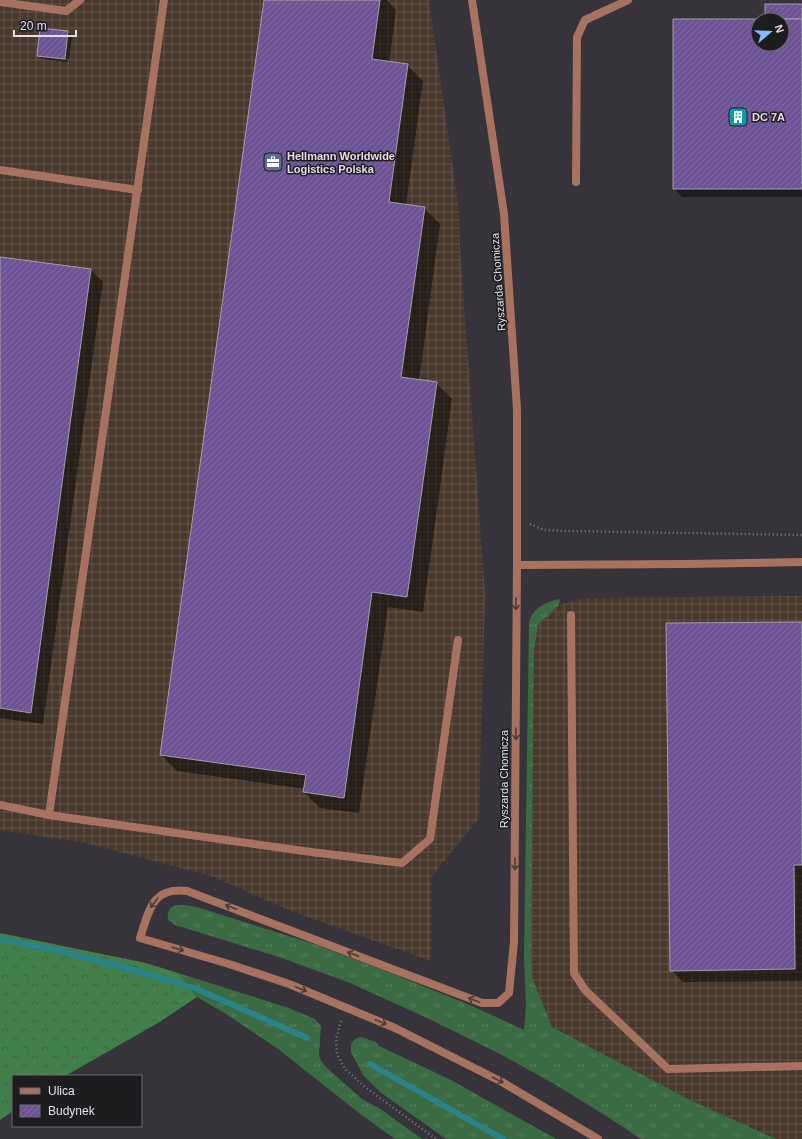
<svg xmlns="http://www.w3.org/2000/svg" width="802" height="1139" font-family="Helvetica,sans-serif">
<defs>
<pattern id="industrial-grid" width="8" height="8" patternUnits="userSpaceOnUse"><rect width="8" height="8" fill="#48392c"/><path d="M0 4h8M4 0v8" fill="none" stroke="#62554b"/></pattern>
<pattern id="grass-tufts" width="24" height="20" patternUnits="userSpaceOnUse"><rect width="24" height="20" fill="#3b6b42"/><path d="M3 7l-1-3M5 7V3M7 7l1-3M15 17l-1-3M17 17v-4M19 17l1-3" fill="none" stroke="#57805d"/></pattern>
<pattern id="forest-crowns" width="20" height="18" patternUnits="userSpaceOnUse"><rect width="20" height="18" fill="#417f4b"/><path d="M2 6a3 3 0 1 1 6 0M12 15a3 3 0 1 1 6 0" fill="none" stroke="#426448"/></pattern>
<pattern id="building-hatch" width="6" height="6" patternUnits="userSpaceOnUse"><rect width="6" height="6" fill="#6d5393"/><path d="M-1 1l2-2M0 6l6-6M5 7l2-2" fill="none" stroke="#826ba2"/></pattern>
</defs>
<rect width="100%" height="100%" fill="#36333a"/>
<g fill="url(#industrial-grid)">
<polygon points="0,0 429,0 459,212 460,249 485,594 479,818 431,877 431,961 294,912 211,876 86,843 0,830"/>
<polygon points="802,596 802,1139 776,1139 692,1101 552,1027 532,977 531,955 534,651 538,625 559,605 584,598"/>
</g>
<g fill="url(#grass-tufts)">
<path d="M560,599l-1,6 -21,20 -4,26 -3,304 1,22 20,50 140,74 84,38h-135l-38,-25 -52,-32 -51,-28 -73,-36 -77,-35 -68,-25 -107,-33 -7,-5c-3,-22 22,-15 35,-11l111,35 69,26 87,35 54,25 2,-24 -2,-50 5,-334c4,-14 18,-21 31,-23z"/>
<polygon points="178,973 289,1008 315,1019 321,1026 319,1055 321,1061 327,1068 362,1099 379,1108 422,1139 395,1139 359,1113 278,1049 226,1014 197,997"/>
<polygon points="361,1037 376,1042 379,1046 451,1080 556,1139 446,1139 380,1092 363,1075 351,1052 351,1044 355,1039"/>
</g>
<polygon fill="url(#forest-crowns)" points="0,933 146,963 178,973 197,997 158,1023 65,1076 13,1076 13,1111 0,1120"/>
<g fill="#0007">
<polygon points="265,0 387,0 396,10 389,63 407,65 423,81 406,205 424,208 440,224 419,381 436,383 452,399 423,612 388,607 359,813 320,808 304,792 305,789 177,771 161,755"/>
<polygon points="802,5 802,197 682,197 674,189 758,20 758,44 782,44 782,20 766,20"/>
<polygon points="68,32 72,36 69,59 41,55 41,57 68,60 68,62 42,59 38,55"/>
<polygon points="0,258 91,270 103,282 43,724 0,718"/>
<polygon points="802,623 802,981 683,982 671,970"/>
</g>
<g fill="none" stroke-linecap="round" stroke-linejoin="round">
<g stroke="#298388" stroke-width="6">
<polyline points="0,939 61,951 152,975 197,989 307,1038"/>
<polyline points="370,1064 503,1139"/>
</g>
</g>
<g fill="url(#building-hatch)" stroke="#a29fa7" fill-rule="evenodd">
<polygon points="264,0 380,0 372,59 408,64 389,202 425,207 401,377 437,382 407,597 372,592 344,798 303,792 306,775 160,755"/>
<rect x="765" y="4" width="37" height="15"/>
<path d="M673,19h129v170h-129zM758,20h24v24h-24z"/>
<polygon points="40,28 68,31 65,59 37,56"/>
<polygon points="0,257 91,269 31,713 0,708"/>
<polygon points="802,622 802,865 794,865 795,969 670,971 666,623"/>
</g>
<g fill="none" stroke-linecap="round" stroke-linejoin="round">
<g stroke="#7f7c82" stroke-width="2.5" stroke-dasharray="1 3" stroke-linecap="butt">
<polyline points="530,524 544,530 569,531 802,535"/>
<polyline points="341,1021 336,1039 337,1054 345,1069 365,1087 436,1139"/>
</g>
<g stroke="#a87260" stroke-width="8">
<polyline points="0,2 66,11 80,0"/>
<polyline points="0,170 138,190"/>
<polyline points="576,182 577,37 585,20 628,0"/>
<path d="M517,565l-3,377 -5,51 -11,10h-16l-295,-112c-35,-5 -38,20 -47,47l89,26 60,20 106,44 107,54 96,57"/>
<polyline points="571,615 574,973 585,990 668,1069 802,1066"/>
<polyline points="0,805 49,815 311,852 402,863 430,839 458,640"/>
<polyline points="49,815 164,0"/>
</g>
<polyline stroke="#a87260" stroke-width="8" points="472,0 504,214 517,409 517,565 686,564 802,562"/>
</g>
<defs><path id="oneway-shaft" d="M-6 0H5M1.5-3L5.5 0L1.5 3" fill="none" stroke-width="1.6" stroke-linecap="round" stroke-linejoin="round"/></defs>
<g stroke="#4e3a36">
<use href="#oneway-shaft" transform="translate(516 604) rotate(90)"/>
<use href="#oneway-shaft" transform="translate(516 734) rotate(90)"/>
<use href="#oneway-shaft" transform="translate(515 864) rotate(90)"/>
<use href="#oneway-shaft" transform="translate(154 903) rotate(129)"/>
<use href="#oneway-shaft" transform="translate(231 907) rotate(-159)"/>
<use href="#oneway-shaft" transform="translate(178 949) rotate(16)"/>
<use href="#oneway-shaft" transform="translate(353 954) rotate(-159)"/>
<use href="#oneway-shaft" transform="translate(301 989) rotate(22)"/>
<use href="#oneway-shaft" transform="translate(474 1000) rotate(-159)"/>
<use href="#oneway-shaft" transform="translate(381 1022) rotate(23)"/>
<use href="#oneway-shaft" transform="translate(498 1080) rotate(28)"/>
</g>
<defs>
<g id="building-square" transform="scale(1)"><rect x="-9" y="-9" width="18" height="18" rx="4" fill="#0f9aa8" stroke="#1d1c1f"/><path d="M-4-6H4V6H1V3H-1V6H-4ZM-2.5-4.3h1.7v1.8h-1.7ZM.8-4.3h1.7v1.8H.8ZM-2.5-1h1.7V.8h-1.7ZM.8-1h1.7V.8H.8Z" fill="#fff"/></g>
<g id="office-square" transform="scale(1)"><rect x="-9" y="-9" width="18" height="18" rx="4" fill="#5c6f8a" stroke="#1d1c1f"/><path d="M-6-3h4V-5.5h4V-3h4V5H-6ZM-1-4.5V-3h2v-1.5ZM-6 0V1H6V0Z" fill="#fff"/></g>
</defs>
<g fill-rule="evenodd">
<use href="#building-square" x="738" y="117"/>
<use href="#office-square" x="273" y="162"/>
</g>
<g text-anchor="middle" stroke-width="3" stroke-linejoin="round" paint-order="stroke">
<g font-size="11" font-weight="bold" fill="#e4e2e7" stroke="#1d1c1f" text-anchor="start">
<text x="752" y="121">DC 7A</text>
<text x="287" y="160">Hellmann Worldwide<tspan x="287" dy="13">Logistics Polska</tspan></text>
</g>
<g font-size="11" fill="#e4e2e7" stroke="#1d1c1f">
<text transform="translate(498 282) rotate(-94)" y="4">Ryszarda Chomicza</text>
<text transform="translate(504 779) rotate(-90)" y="4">Ryszarda Chomicza</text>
</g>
</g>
<rect x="12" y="1075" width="130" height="52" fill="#1d1c1f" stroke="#6d6b6f"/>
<rect x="20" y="1088" width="20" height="6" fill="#a87260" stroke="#6d6b6f"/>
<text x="48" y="1095" font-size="12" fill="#e4e2e7">Ulica</text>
<rect x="20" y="1105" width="20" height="12" fill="url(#building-hatch)" stroke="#6d6b6f"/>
<text x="48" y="1115" font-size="12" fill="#e4e2e7">Budynek</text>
<g transform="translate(770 32) rotate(71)"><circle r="19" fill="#1d1c1f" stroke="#6d6b6f"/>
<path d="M0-3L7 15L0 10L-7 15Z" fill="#88bafc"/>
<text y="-6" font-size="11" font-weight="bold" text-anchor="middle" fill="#e4e2e7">N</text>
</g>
<path d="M14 30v6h62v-6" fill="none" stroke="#e4e2e7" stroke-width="2"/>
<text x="20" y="30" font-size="12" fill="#e4e2e7" stroke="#1d1c1f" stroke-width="3" paint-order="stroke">20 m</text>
</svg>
